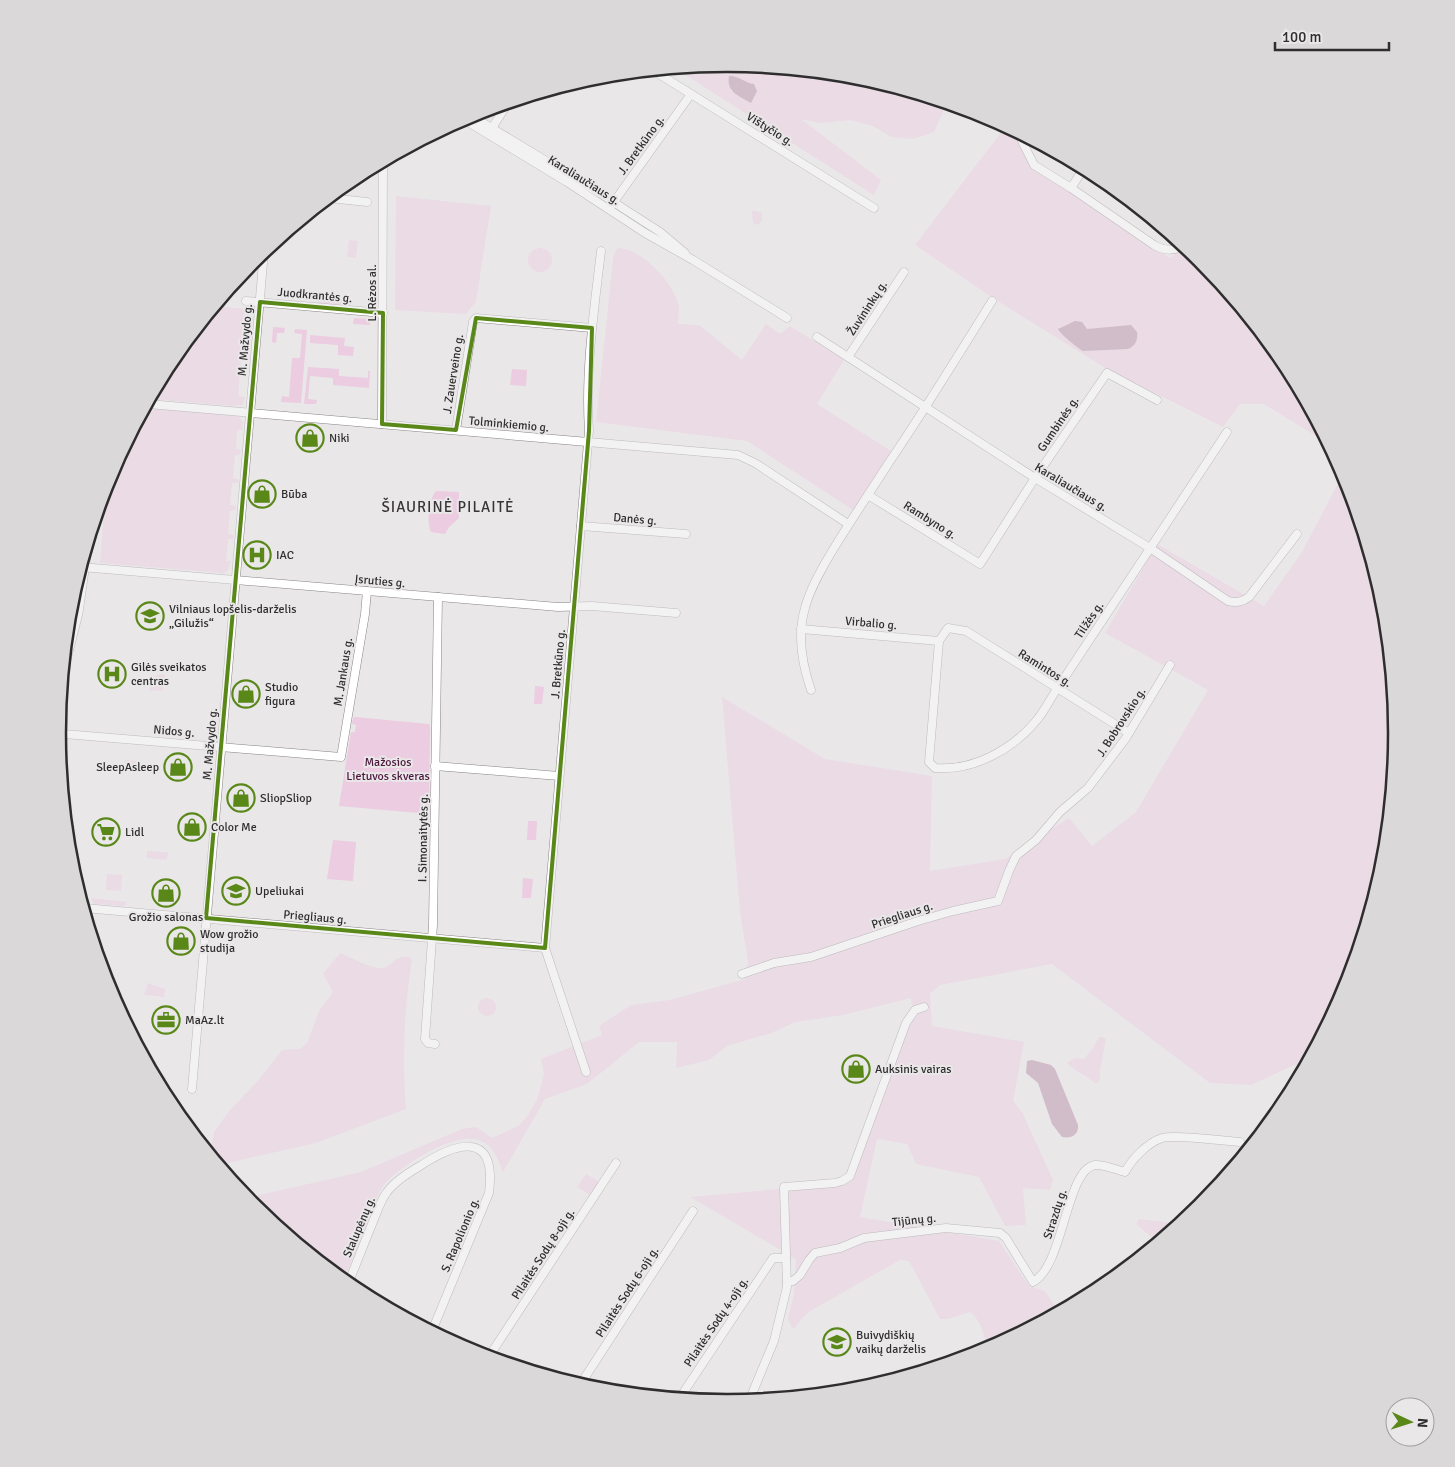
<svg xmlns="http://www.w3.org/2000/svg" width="1455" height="1467" font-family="Signika,sans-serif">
<rect width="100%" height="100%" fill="#eae7e9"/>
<g fill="#ebcce0" fill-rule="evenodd">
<path d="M728,64l130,12 89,27 -13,29 -21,7 -22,-2 -18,-11 -22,-6 -31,3 -19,-4 80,61 -7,15 -198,-126zM734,76l14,8 -17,8z"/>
<polygon points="1006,126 1013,130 1033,168 1170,258 1185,247 1201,260 1285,362 1329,444 1264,404 1240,404 1223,427 1107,369 996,300 915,245"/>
<polygon points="396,196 491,206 476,301 466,314 395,310"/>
<polygon points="754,210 762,213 762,221 758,225 753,223 752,212"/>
<polygon points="349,240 358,241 356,258 347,257"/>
<circle cx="540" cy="260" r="12"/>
<path d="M620,248c23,2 56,37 59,60 0,5 -1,11 -1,16l21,1 43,35 24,-36 14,10 10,-8 54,34 -27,44 74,47 -38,59 -106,-69 -151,-19 17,-163 3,-10z"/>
<polygon points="277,292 305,295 304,299 277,296"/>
<polygon points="319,298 350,301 350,306 317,303"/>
<polygon points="216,306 245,309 238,396 245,397 243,405 234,406 150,399 171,361"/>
<polygon points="354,318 370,319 370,325 353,324"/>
<polygon points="273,327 285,328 284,333 277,333 276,343 272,342"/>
<polygon points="295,329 307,330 301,403 281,402 282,396 289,397 292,358 300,358 302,334 294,333"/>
<polygon points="310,335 345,338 344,346 354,347 353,356 338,355 338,345 310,343"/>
<polygon points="308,367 339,369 339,376 368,378 368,371 370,371 369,388 333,385 333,378 310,376 308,399 317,400 316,404 304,404"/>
<polygon points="512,369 527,370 526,386 510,385"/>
<polygon points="146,408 238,416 243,422 242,430 237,430 236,449 240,450 241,452 239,455 235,455 233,478 238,479 239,481 237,483 232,483 230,505 235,506 236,508 235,510 230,511 228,534 233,535 234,537 232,539 228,539 226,561 231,561 227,571 223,573 100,563 106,485 109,477"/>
<path d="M1344,472l41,131 12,131 -12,130 -39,126 -39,74 -13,1 -43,20 -41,-2 -158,-119 -112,21 -10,9 2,32 92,16 -11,59 9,11 31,68 -3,10 -27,-2 3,37 -21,1 -26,-49 -63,-13 -9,-20 -30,-5 -17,78 139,24 30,45 16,5 14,21 -75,41 -12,3 13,-8c2,-11 -6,-30 -15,-36l-22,7h-8l-31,-58 -9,-1 -88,50 -9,7 -9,12 -3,-2 -3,-9 6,-24 2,-35 -106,-62 158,-14 65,-166 -2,-19 -68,17 -47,7 -25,11 -44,13 -18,14 -33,8 1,-26h-38l-52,42 -42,15 -42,73c-5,-13 -10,-28 -25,-32 -25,-8 -78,26 -94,45 -6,7 -9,19 -12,28 -10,23 -19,45 -29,68l-89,-74 -8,-9 115,-26 101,-43 14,-2 16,11 28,-13 8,-10 9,-15 7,-26 -3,-15 61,-24 -3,-9 32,-21 39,-5 75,-21 3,-17 -8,-50 -18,-215 103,62 107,17 -2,95 75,-12 64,-41 23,28 44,-34 72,-122 -103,-57 52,-89 107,62 38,-54z"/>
<path d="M436,491l23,1v26l-10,9 -4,7 -14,-2c-5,-10 -2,-33 5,-41z"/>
<polygon points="165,674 163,690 149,691 157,675"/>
<polygon points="535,686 544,687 542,704 534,704"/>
<polygon points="355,717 429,724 430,727 429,814 339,806 351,732 355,732 356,725 352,724 353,718"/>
<polygon points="125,760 136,761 135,772 124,771"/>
<polygon points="528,821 537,821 536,840 527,840"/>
<polygon points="333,840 356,842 353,881 327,879"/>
<polygon points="147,851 168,852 167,860 147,858"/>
<polygon points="107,874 122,875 121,891 106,890"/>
<polygon points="523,878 533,879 531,898 522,898"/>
<polygon points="91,898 127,902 124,906 95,904 93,903"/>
<path d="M340,953c11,4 31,16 42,15 12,-2 11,-13 28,-11l2,3c-8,50 -10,99 -6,149l-90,34 -97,22 -9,-11 4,-22 16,-22 27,-28 25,-32 18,-1 7,-6 12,-32 14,-19 -10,-18z"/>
<polygon points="148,983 165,989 164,997 144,995"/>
<circle cx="487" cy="1007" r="9"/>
<path d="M1099,1037h4l3,2 -6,31v10l-4,4c-9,-9 -21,-12 -29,-21l8,-5 9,1 9,-11z"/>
<polygon points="586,1174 599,1182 590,1195 577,1187"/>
<polygon points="1139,1219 1181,1224 1158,1243 1136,1224"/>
</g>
<g fill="#b388a4">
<path d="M729,76c9,-1 16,7 25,8l3,7 -6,12c-12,-7 -25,-11 -22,-27z"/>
<path d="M1075,321l7,1 5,7 44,-4 6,7c1,7 -1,14 -9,17l-45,2c-4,-2 -24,-18 -25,-22z"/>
<path d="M1032,1060l19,5 4,4 23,56c1,10 -7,14 -16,12l-10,-13 -14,-41 -12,-10 1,-12z"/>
</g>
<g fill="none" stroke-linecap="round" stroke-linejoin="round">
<g stroke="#878485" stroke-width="9">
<g id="street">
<polyline points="654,71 874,208"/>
<polyline points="470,115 601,194 660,232 685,253"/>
<polyline points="463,119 567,182 645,233 693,260 787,318"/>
<polyline points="492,128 508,103"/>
<path d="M1018,133l16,32 37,23 83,57c10,6 20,6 30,1"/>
<polyline points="1071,188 1084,168"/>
<polyline points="329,198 367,202"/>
<polyline points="611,206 691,94"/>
<polyline points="246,301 383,313"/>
<path d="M817,337l218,141 115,70 78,53c9,2 14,1 21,-4l48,-63"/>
<polyline points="848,357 904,272"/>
<polyline points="148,404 738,455 755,463 848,524"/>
<polyline points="382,424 383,162"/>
<polyline points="456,430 473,322 476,318 592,328"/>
<polyline points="868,495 980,564 1035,478 1107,373 1157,400"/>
<polyline points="581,526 686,534"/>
<polyline points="81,567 558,607 592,606 676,613"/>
<polyline points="801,629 939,641"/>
<path d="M811,690c-9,-26 -14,-55 -6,-82 5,-19 16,-38 26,-55 18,-30 38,-59 57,-89 36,-53 70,-108 104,-163"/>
<path d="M1129,733l-163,-102 -18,-3 -9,13 -10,121 6,6c38,3 77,-18 101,-47 8,-9 14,-22 21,-32l170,-257"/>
<polyline points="64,734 341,757 365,614 367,591"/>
<polyline points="435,766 559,776"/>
<polyline points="84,908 545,948"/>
<polyline points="742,974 774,963 811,957 918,921 953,911 998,901 1009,871 1016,856 1036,840 1060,812 1088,788 1126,738 1170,665"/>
<polyline points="435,1044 428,1043 425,1039 433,925 438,597"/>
<path d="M586,1072l-41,-124 44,-517c-4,-60 5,-120 12,-180"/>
<polyline points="192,1089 264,251"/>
<path d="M787,1282l6,-1 7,-6 9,-15 6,-7 25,-5 24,-10 82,-10 54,5 6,5 27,44c31,-16 33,-113 62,-117 9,-1 21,5 30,7 7,-13 22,-29 37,-34 15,-4 60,3 78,4"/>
<path d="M348,1284c8,-20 16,-40 24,-60 5,-11 8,-23 15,-32 8,-11 21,-19 33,-26 37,-24 77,-36 69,27l-57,138"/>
<polyline points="488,1358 616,1163"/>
<polyline points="580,1385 693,1211"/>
<polyline points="679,1399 773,1258 786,1258"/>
<polyline points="749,1401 774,1341 787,1287 784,1187 835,1183 842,1181 850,1176 906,1023 915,1010 924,1007"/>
</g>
</g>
<g stroke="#878485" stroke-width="12">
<polyline id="primary" points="64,664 77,613 85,556"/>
</g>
<use href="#street" stroke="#fff" stroke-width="8"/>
<use href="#primary" stroke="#fff" stroke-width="11"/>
</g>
<path d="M0 0H1455V1467H0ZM260,302l123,11 -1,111 74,6 20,-112 116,10 -3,103 -44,517 -339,-30z" fill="#eae7e9" fill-opacity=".55" fill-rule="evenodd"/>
<path fill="none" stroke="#5a8818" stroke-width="4" stroke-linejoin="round" d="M260,302l123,11 -1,111 74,6 20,-112 116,10 -3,103 -44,517 -339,-30z"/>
<defs>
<g id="shop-ring" transform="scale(1.4375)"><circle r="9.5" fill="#eae7e9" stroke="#5a8818" stroke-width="1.5"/><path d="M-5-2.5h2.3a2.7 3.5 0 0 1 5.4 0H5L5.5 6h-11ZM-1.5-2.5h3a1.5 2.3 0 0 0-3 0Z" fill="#5a8818"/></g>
<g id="hospital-ring" transform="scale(1.4375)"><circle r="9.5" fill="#eae7e9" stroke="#5a8818" stroke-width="1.5"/><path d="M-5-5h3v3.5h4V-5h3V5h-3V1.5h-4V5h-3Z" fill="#5a8818"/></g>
<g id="school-ring" transform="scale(1.4375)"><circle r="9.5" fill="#eae7e9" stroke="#5a8818" stroke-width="1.5"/><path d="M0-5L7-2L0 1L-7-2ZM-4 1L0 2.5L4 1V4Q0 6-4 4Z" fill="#5a8818"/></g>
<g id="supermarket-ring" transform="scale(1.4375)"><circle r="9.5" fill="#eae7e9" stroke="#5a8818" stroke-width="1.5"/><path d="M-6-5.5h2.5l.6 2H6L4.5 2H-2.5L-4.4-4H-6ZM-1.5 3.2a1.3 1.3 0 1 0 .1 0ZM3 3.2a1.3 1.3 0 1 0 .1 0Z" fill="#5a8818"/></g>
<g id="office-ring" transform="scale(1.4375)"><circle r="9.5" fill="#eae7e9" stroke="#5a8818" stroke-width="1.5"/><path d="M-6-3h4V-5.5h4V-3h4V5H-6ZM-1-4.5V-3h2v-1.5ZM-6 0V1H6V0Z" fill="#5a8818"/></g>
</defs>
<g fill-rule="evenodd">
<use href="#shop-ring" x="310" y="438"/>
<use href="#shop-ring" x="262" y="494"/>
<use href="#hospital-ring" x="257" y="555"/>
<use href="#school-ring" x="150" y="616"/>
<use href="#hospital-ring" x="112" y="674"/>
<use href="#shop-ring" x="246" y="694"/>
<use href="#shop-ring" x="178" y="767"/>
<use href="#shop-ring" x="241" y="798"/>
<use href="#shop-ring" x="192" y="827"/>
<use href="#supermarket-ring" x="106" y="832"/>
<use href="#school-ring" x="236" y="891"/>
<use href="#shop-ring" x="166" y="893"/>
<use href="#shop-ring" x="181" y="941"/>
<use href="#office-ring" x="166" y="1020"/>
<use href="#shop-ring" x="856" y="1069"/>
<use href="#school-ring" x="837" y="1342"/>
</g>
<g text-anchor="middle" stroke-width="4" stroke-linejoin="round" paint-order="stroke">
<g font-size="12" fill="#2f2e2e" stroke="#eae7e9">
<text transform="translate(770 129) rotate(32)" y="4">Vištyčio g.</text>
<text transform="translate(641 145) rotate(-54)" y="4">J. Bretkūno g.</text>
<text transform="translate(584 180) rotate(32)" y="4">Karaliaučiaus g.</text>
<text transform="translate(372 293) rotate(-90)" y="4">L. Rėzos al.</text>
<text transform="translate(315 295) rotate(5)" y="4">Juodkrantės g.</text>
<text transform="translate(867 308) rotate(-57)" y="4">Žuvininkų g.</text>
<text transform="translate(245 340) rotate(-85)" y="4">M. Mažvydo g.</text>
<text transform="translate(453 374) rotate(-81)" y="4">J. Zauerveino g.</text>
<text transform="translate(509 424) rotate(5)" y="4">Tolminkiemio g.</text>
<text transform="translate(1058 424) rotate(-56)" y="4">Gumbinės g.</text>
<text transform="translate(1071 487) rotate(31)" y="4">Karaliaučiaus g.</text>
<text transform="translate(635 519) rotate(5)" y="4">Danės g.</text>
<text transform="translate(930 520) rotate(32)" y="4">Rambyno g.</text>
<text transform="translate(380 581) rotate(5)" y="4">Įsruties g.</text>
<text transform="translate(1089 620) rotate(-56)" y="4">Tilžės g.</text>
<text transform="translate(871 623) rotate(5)" y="4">Virbalio g.</text>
<text transform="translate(558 664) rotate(-85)" y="4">J. Bretkūno g.</text>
<text transform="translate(1045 668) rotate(32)" y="4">Ramintos g.</text>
<text transform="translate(343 672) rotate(-81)" y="4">M. Jankaus g.</text>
<text transform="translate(1121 722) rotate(-57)" y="4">J. Bobrovskio g.</text>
<text transform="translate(174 731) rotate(5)" y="4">Nidos g.</text>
<text transform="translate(210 744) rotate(-85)" y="4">M. Mažvydo g.</text>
<text transform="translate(423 838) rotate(-89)" y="4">I. Simonaitytės g.</text>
<text transform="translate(902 915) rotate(-18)" y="4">Priegliaus g.</text>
<text transform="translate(315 917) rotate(5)" y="4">Priegliaus g.</text>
<text transform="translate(1055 1214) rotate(-72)" y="4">Strazdų g.</text>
<text transform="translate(914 1220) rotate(-6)" y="4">Tijūnų g.</text>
<text transform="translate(359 1227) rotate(-67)" y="4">Stalupėnų g.</text>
<text transform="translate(460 1235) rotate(-67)" y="4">S. Rapolionio g.</text>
<text transform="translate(543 1254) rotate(-57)" y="4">Pilaitės Sodų 8-oji g.</text>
<text transform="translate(627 1292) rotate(-57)" y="4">Pilaitės Sodų 6-oji g.</text>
<text transform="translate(716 1322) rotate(-56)" y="4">Pilaitės Sodų 4-oji g.</text>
</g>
<g font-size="12" fill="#2f2e2e" stroke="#eae7e9" text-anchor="start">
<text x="329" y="442">Niki</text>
<text x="281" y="498">Būba</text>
<text x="276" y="559">IAC</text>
<text x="169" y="613">Vilniaus lopšelis-darželis<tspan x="169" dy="14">„Gilužis“</tspan></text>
<text x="131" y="671">Gilės sveikatos<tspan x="131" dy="14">centras</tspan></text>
<text x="265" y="691">Studio<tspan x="265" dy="14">figura</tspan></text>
<text x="159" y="771" text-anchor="end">SleepAsleep</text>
<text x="260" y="802">SliopSliop</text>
<text x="211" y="831">Color Me</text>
<text x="125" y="836">Lidl</text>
<text x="255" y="895">Upeliukai</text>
<text x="166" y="921" text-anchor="middle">Grožio salonas</text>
<text x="200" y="938">Wow grožio<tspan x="200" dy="14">studija</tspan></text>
<text x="185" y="1024">MaAz.lt</text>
<text x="875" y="1073">Auksinis vairas</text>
<text x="856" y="1339">Buivydiškių<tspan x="856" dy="14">vaikų darželis</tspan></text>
</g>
<g font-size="12" fill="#4c173d" stroke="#eae7e9">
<text x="388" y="766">Mažosios<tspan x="388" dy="14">Lietuvos skveras</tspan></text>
</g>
<g font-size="15" letter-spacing="1" fill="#373436" stroke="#eae7e9">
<text x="448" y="512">ŠIAURINĖ PILAITĖ</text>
</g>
</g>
<path d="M0 0H1455V1467H0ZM66 733a661 661 0 1 1 1322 0a661 661 0 1 1-1322 0Z" fill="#dbd8da" fill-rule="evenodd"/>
<path fill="none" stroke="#2f2e2e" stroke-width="2.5" d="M66 733a661 661 0 1 1 1322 0a661 661 0 1 1-1322 0Z"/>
<g transform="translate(1410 1422) rotate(94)"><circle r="24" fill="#eae7e9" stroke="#9f9d9e"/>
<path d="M0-4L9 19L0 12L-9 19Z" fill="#5a8818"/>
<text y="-8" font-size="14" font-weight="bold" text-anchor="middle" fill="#2f2e2e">N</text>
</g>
<path d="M1275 42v8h114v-8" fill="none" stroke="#2f2e2e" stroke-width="2.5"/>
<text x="1282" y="42" font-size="15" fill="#2f2e2e" stroke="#eae7e9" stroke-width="4" paint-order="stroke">100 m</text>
</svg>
